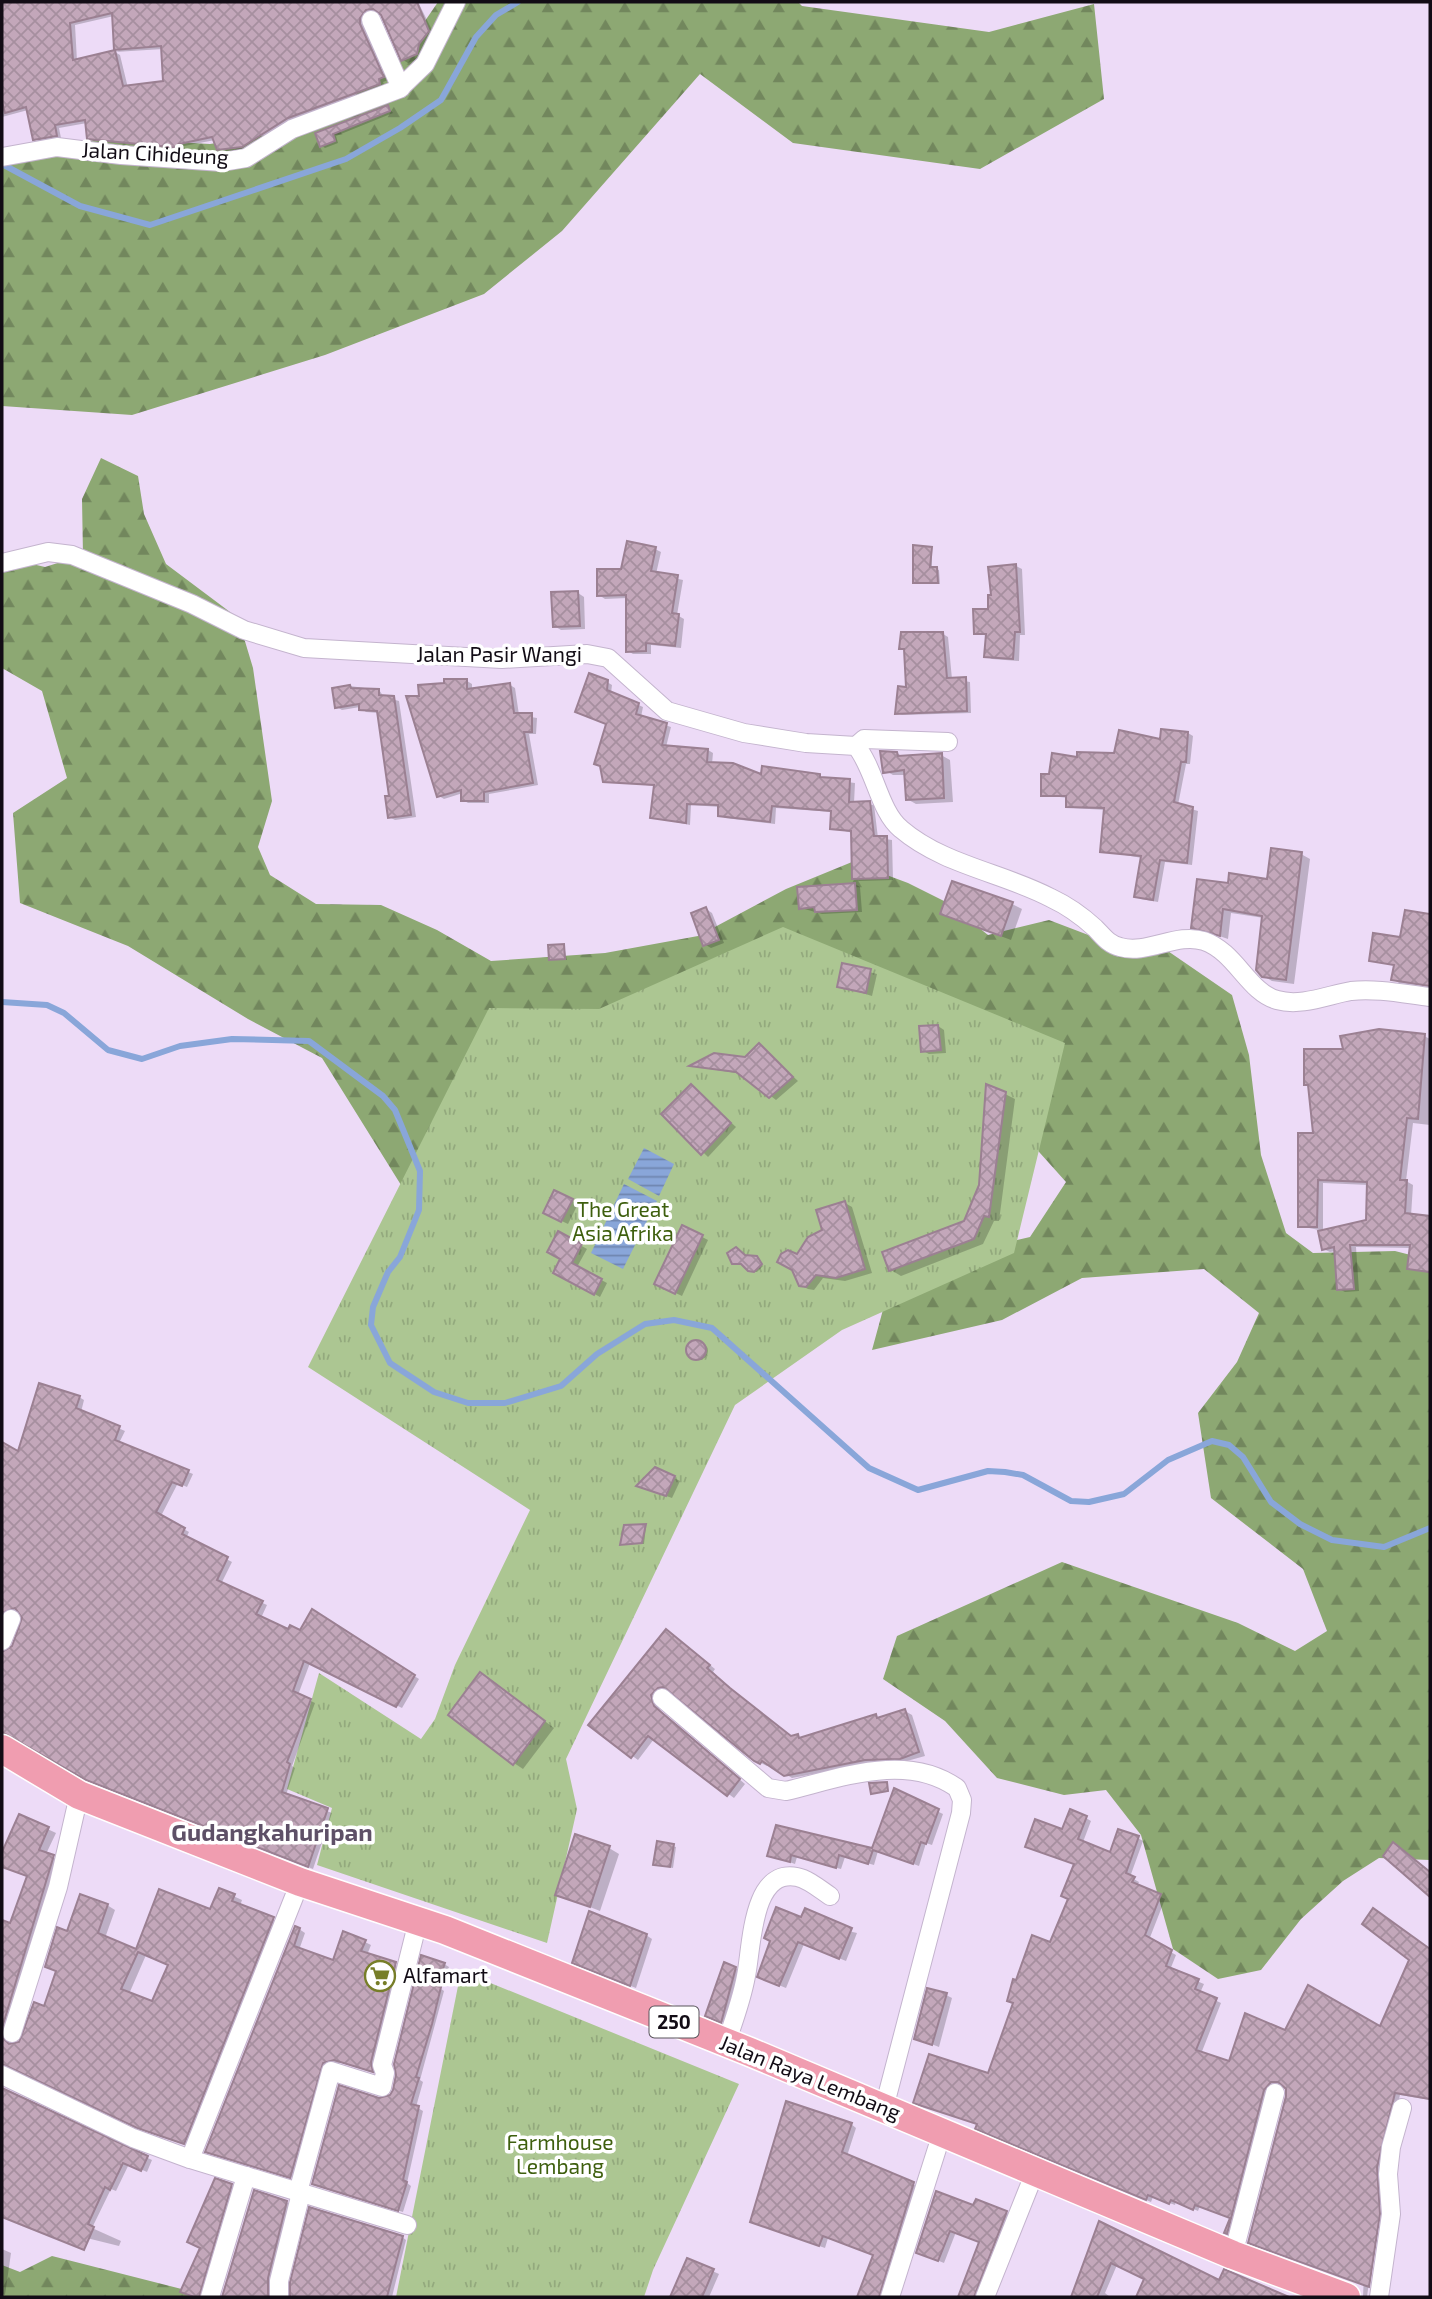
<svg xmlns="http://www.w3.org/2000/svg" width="1432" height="2299" font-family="'Exo 2',sans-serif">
<defs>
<pattern id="forest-firs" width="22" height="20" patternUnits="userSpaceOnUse" patternTransform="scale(1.75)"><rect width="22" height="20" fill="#8da873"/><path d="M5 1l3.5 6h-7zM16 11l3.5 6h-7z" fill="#72875d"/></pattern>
<pattern id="park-tufts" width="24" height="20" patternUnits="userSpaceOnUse" patternTransform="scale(1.75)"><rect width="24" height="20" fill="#acc692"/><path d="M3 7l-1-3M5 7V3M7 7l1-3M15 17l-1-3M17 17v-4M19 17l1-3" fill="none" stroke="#93a97d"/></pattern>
<pattern id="water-rules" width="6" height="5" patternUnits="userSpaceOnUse" patternTransform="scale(1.75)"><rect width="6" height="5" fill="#89a6d9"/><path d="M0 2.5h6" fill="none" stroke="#6f86af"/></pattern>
<pattern id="building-cross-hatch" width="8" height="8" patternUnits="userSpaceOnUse" patternTransform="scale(1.75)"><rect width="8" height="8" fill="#c3a7ba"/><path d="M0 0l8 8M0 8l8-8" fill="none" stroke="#a68f9f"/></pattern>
</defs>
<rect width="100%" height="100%" fill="#eddbf7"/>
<g fill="url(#forest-firs)">
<polygon points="438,2 798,2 802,6 989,32 1094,4 1104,99 980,169 793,143 700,74 562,231 484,294 325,355 132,415 2,406 2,165 101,138 210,144 311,128 394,66"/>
<polygon points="101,458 138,476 144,514 166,564 238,618 253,668 272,801 258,847 270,875 316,904 381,905 437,930 491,961 605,953 698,936 786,889 852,862 908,883 948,903 988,935 1049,920 1091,936 1162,947 1232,995 1249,1055 1261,1155 1286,1233 1313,1253 1395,1251 1430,1260 1430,1860 1379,1858 1343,1881 1301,1919 1261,1970 1218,1979 1173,1949 1141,1835 1106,1790 1064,1795 997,1778 945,1721 883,1679 897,1636 1062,1562 1238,1623 1295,1651 1327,1631 1303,1569 1211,1498 1198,1413 1237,1362 1259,1313 1204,1269 1082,1278 1002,1320 872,1350 893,1273 969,1251 1030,1237 1066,1182 1004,1113 452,1267 322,1058 248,1019 128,946 20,903 13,813 67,778 42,691 2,668 2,557 45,567 83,555 82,499"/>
<polygon points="52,2256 213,2297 2,2297 2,2265 20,2272"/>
</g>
<g fill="url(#park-tufts)">
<polygon points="783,927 1065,1043 1014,1253 842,1330 735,1405 566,1759 577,1809 547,1943 317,1865 332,1808 287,1789 319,1673 421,1739 435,1719 455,1665 530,1510 308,1367 489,1008 599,1009"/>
<polygon points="461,1971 739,2084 653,2270 644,2297 396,2297"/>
</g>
<g fill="url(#water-rules)">
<polygon points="644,1148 674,1164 659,1196 628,1179"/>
<polygon points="624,1184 657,1201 623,1269 591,1253"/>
</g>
<g fill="#0003" fill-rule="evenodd">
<path d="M2,2h416l16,32 -12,23 -14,6 -5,-3 -21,-46 -11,-2 17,68 -5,2 2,5 -137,62 -24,3 -6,-3 -3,-9 -31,6 1,4 -91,-9 -5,-3 -2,-15 -28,5 2,10 -21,4 -5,-3 -7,-29 -26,7zM114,16l1,33 4,2 -42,10 -2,-36zM163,49l2,34 -37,5 -8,-33 -5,-3z"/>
<polygon points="388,107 393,113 336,136 338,143 325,148 321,145 317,134"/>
<polygon points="655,549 661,552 656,574 683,580 677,615 684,619 681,648 651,645 651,654 633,654 628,651 627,598 605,599 599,595 622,571"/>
<polygon points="932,549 932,569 939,570 940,584 917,583 915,582"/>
<polygon points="1016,566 1022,569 1025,635 1020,635 1019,661 992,659 986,656 988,636 976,633 989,610 993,597"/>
<polygon points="578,593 584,597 585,629 561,630 554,626"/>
<polygon points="943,634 948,637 952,679 970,682 971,713 902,715 897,713 908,689 905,650 901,648"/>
<polygon points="467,681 472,684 472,690 510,685 515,688 519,715 537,718 536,734 529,734 538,785 489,794 489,803 468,803 463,800 463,793 444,799 439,796 420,698"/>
<polygon points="607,682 612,685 611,693 643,707 641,717 671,727 666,747 708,750 713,753 712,764 762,776 819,775 824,779 855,783 854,803 874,805 878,838 892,840 893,880 859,881 854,878 853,833 832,828 833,812 776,808 775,824 725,818 720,815 720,807 691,805 690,825 652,817 656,786 604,781"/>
<polygon points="350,686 379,690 384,697 399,701 416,817 395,820 389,817 391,797 379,713 366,712 360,707 342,710 337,707"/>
<polygon points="1188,733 1193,736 1190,764 1186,764 1178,805 1198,811 1192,865 1165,862 1158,902 1141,899 1136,896 1142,858 1102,851 1106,810 1073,808 1068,806 1068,798 1043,795 1050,776 1078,759 1116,754"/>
<polygon points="897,753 903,757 941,755 950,760 953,802 916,804 907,799 906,775 893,775 884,770"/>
<polygon points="1301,854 1310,859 1294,984 1272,981 1263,976 1264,918 1231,913 1228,939 1193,927 1268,881"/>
<polygon points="855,884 860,887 862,912 822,914 801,908"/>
<polygon points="1012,904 1022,909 1011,940 942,914"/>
<polygon points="706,909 712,913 724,943 711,948 704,944"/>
<polygon points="1407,912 1430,916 1430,987 1399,983 1393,979 1396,966 1371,960 1401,939"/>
<polygon points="564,946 567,960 550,959"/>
<polygon points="843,965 877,974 872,996 839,986"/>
<polygon points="938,1026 944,1030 946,1053 929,1054 923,1051"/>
<path d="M1424,1036l6,3v86l-17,-2 -7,58 7,4 -2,31 19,2v55l-21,-5 2,-20 -55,-1 3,44 -14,1 -6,-3 -3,-38 -6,1 -7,-3 -4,-19 -20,-4 16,-91 -5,-48 -4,-3 39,-33zM1323,1183l46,2 -1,36 -45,10z"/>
<polygon points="759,1045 798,1081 776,1100 742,1074 692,1066 746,1059"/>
<polygon points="692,1087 736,1127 708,1157 664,1114"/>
<polygon points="1005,1094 1015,1099 999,1221 994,1221 983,1244 901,1276 891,1270 965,1222 981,1186"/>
<polygon points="555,1192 578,1204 568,1224 545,1213"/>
<polygon points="845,1203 852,1207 872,1273 845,1281 823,1278 814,1290 808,1289 800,1285 798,1256 824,1231"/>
<polygon points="683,1227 708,1240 682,1296 663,1287"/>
<polygon points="559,1233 587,1249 577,1267 607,1283 600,1297 555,1272 562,1258"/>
<polygon points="736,1249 746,1257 755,1258 763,1266 757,1272 752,1272 744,1264 734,1263 728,1256"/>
<circle cx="699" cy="1351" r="9"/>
<polygon points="79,1397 84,1400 81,1412 125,1431 119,1443 193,1474 187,1487 178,1483 161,1516 189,1532 186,1538 232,1562 221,1584 267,1605 261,1618 300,1633 313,1611 419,1679 402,1708 310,1663 298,1695 315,1703 292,1766 295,1768 286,1795 332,1813 313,1869 94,1782 8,1734 2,1737 2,1654 14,1646 24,1618 20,1611 10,1612 2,1631 2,1444 19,1454"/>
<polygon points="674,1478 680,1481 672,1498 644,1488"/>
<polygon points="646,1526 644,1544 622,1544 625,1527"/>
<polygon points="672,1635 715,1669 713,1672 736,1694 792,1737 802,1739 876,1716 881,1719 905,1711 912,1715 925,1756 907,1761 872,1763 792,1778 769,1764 767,1766 755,1760 675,1692 664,1690 656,1701 661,1712 745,1784 734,1798 654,1739 638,1760 590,1725"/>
<polygon points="490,1680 554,1728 523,1769 514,1763"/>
<polygon points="895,1791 943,1814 932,1845 926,1843 919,1866 878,1851 874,1865 845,1857 841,1869 797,1857 795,1864 769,1855 777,1827 873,1850"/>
<path d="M20,1816l36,17 -10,21 15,7 -53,174 4,10 12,-7 21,-30 12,-36 -10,-6 21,-33 39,-28 8,5 -10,28 31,14 75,-40 9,-22 22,10 -2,6 41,17 -89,224 -45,-16 -145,-79v-130l9,3 17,-48 -26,-10v-9zM146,1955l24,10 -17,38 -24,-9z"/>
<polygon points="1086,1818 1091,1821 1083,1842 1111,1855 1138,1838 1143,1841 1130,1877 1139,1882 1137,1886 1165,1899 1149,1940 1176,1955 1170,1970 1204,1984 1200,1993 1221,2003 1201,2054 1230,2064 1286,2032 1381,2028 1418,1951 1430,1956 1430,2100 1400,2095 1381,2171 1384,2217 1371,2297 1382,2205 1379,2205 1367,2297 1363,2297 1365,2250 1283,2084 1277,2084 1269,2093 1232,2236 1226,2232 1232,2218 1200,2206 1198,2211 1176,2201 1175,2205 1153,2197 1151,2202 983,2131 989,2075 1014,2004 1017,1982 1051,1944 1070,1899 1076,1864 1063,1831"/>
<polygon points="658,1843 676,1847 673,1868 657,1865"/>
<polygon points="609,1848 619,1854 600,1911 557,1894"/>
<polygon points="802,1920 857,1933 846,1961 804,1944 786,1988 766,1980"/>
<polygon points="299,1929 305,1933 299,1950 334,1962 365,1942 371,1945 367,1955 401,1967 377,2074 342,2062 328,2066 296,2179 213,2154"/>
<polygon points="646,1935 652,1939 636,1988 580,1966"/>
<polygon points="444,1964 449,1967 441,1989 444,1991 420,2080 423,2082 416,2107 423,2111 407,2183 411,2186 403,2212 318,2186 379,2100 391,2097"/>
<polygon points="735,1968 741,1972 727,2024 713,2019"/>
<polygon points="946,1995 952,1998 939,2047 916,2038"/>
<polygon points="2,2089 152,2160 147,2172 129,2164 116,2191 111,2189 92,2228 121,2241 119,2246 2,2217"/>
<polygon points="851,2124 856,2128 847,2156 919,2187 884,2297 859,2297 875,2255 828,2238 825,2248 758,2225"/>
<polygon points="231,2185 234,2187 203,2297 197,2297 183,2291"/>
<polygon points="255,2192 291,2204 271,2297 223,2297"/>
<polygon points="977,2201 1012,2215 980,2297 959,2297 981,2242 956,2232 944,2263 924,2255 974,2207"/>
<polygon points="1100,2224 1220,2282 1225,2272 1287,2297 1160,2297 1142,2288 1146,2279 1117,2265 1105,2293 1110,2297 1073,2297"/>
<polygon points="402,2237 406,2240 392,2297 291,2297 292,2283"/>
<polygon points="2,2249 11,2253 5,2295 2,2294"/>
<polygon points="688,2260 719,2274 709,2297 673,2297"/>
</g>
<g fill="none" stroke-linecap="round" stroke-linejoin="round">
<g stroke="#89a6d9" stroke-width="6">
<polyline points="2,164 80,206 150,225 346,159 400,128 441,100 476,37 496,15 518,2"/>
<polyline points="2,1002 47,1005 64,1013 108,1050 142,1059 180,1046 232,1039 309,1041 383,1096 395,1110 420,1171 419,1210 400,1257 388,1272 373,1307 371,1325 390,1363 434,1392 468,1403 505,1403 561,1386 597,1354 645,1324 674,1320 712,1328 869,1468 918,1490 988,1471 1005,1472 1023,1475 1071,1501 1089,1502 1124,1494 1168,1460 1212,1441 1229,1445 1243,1457 1271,1502 1300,1524 1332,1540 1384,1547 1430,1528"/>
</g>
</g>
<g fill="url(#building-cross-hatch)" stroke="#9b8092" stroke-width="2" fill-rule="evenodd">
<path d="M2,2h415l12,29 -10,13 -2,10 -16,7 -20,-46 -8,-6 -7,1 -6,8v6l24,53 -5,2 1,5 -92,34 -46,29 -25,3 -5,-13 -33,7 1,4 -93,-9 -2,-19 -30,5 2,11 -24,4 -7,-33 -21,6 -3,-11zM112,13l2,37 47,-4 2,35 -40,5 -8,-36 -42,10 -3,-37z"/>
<polygon points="388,105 390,111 333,134 335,141 320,147 315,133"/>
<polygon points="627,541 656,547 651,571 678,575 672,613 679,614 675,646 646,643 646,651 626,652 626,595 597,596 597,569 621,569"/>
<polygon points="913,545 932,547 930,567 937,567 938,583 913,583"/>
<polygon points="1016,564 1020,632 1015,632 1013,659 984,657 986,634 974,634 973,609 988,609 988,595 991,595 988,567"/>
<polygon points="578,591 580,626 553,627 551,592"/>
<polygon points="901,632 943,632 947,678 966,677 967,711 895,714 898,686 906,687 904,649 899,649"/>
<polygon points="589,673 608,680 607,690 639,703 636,714 667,723 662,745 708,749 707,762 733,763 761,774 762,766 820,774 820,777 850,779 849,802 870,801 874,836 887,836 888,878 852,879 851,831 830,829 831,811 772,806 770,822 718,816 718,805 687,804 686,823 650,818 654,785 603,782 600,766 594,764 606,724 575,712"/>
<polygon points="444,679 467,679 467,689 510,683 514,713 532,713 532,732 524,732 533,783 484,792 484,801 461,801 461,790 437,797 406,696 419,696 418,685 444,683"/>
<polygon points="350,685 351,688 379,689 379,695 394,696 411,815 388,818 385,796 389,796 377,711 359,710 359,704 335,708 332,688"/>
<polygon points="1161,729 1188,732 1186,762 1181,762 1174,802 1193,807 1187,863 1160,860 1153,900 1134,897 1141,856 1100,852 1104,808 1066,807 1066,796 1041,796 1041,774 1049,774 1052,753 1077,757 1077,752 1114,753 1119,730 1160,739"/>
<polygon points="880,751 897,752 898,756 942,753 944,798 906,800 904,770 883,773"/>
<polygon points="1271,848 1302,852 1286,980 1262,977 1256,970 1262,916 1223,909 1220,936 1191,928 1197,879 1228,883 1229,873 1267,879"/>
<polygon points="952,881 1013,902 1001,936 940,914"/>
<polygon points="855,883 857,910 815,912 814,907 799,909 797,887"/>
<polygon points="706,907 719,940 703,946 691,913"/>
<polygon points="1405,910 1430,914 1430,986 1391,980 1394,965 1369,961 1373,933 1400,937"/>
<polygon points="564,944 565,959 549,960 548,945"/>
<polygon points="842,963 871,969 866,993 837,987"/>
<polygon points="938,1025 941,1050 921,1052 919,1026"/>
<polygon points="1379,1029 1425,1034 1418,1119 1407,1118 1400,1180 1407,1180 1405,1213 1430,1216 1430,1272 1407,1269 1410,1245 1350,1245 1354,1289 1337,1290 1334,1247 1322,1250 1318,1231 1366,1220 1367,1182 1318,1180 1317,1227 1298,1227 1298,1133 1313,1133 1308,1085 1304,1085 1304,1049 1343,1049 1340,1036"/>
<polygon points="759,1043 793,1077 769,1098 736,1072 689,1066 714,1053 745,1057"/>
<polygon points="691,1084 731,1123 701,1155 661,1114"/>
<polygon points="986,1084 1006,1092 989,1217 984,1216 974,1239 889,1271 882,1252 964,1221 979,1185"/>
<polygon points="554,1190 573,1199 561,1222 543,1213"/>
<polygon points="845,1201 865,1269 836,1278 816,1275 806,1287 799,1286 792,1270 777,1262 781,1254 788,1250 797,1254 808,1237 822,1230 816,1210"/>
<polygon points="682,1225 703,1235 675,1294 654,1284"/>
<polygon points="558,1231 582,1244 572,1263 602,1279 594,1295 553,1273 560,1259 547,1252"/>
<polygon points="736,1247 745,1255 757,1256 762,1264 754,1272 748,1271 741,1264 732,1264 727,1253"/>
<circle cx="696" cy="1350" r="10"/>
<polygon points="39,1383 80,1396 76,1408 120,1426 115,1440 189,1470 182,1486 172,1482 156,1512 185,1528 182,1534 228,1557 217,1580 263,1601 256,1614 288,1629 290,1625 300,1630 312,1609 415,1675 396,1707 304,1661 293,1691 311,1699 287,1762 290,1764 282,1792 328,1808 308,1867 86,1780 2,1732 2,1652 12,1646 22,1618 15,1608 2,1613 2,1442 18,1451"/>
<polygon points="655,1467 675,1476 666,1496 636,1486"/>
<polygon points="646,1524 642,1543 620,1545 624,1525"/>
<polygon points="666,1629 710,1665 707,1668 730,1688 791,1736 798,1734 799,1738 876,1714 877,1718 905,1709 919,1752 900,1759 865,1760 784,1776 762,1761 760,1764 754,1761 663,1687 658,1688 651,1695 654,1706 740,1779 727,1796 648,1736 631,1758 588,1725"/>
<polygon points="480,1672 545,1721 513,1765 448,1715"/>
<polygon points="887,1782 888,1791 871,1794 869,1783"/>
<polygon points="894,1788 939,1809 926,1844 921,1842 913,1864 873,1850 868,1864 839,1855 836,1868 791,1855 790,1862 767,1856 776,1825 872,1848"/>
<polygon points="1070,1809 1087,1816 1078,1839 1110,1852 1118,1829 1139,1836 1126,1873 1135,1877 1132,1882 1161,1894 1145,1935 1172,1950 1166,1966 1199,1979 1195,1989 1217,1998 1196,2050 1229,2061 1245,2013 1285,2030 1308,1985 1380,2026 1409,1960 1362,1924 1373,1908 1430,1949 1430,2099 1395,2093 1377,2167 1380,2214 1369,2287 1248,2243 1286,2096 1286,2089 1278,2082 1271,2082 1264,2090 1227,2234 1224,2233 1230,2218 1195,2205 1193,2210 1171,2200 1169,2204 1148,2195 1146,2200 975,2129 977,2124 913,2103 929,2054 988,2073 1013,2003 1007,2001 1013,1979 1016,1980 1032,1935 1050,1942 1068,1899 1061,1896 1074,1864 1025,1847 1035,1819 1062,1829"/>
<polygon points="19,1814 49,1827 39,1850 54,1855 2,2028 2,1920 10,1923 27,1876 2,1867 2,1852"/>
<polygon points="575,1834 610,1846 590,1907 555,1895"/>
<polygon points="657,1841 674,1844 670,1867 653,1865"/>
<polygon points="1393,1842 1430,1872 1430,1897 1383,1856"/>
<path d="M219,1888l16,6 -3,7 42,16 -90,227 -47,-16 -135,-64v-27l7,7 10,-2 15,-40 10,4 12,-35 -11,-4 12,-40 10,4 13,-37 28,10 -10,29 38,16 23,-60 51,20zM138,1952l30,13 -16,36 -31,-12z"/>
<polygon points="776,1907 801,1917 805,1908 852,1928 839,1959 798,1942 779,1986 757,1977 770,1941 764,1938"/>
<polygon points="589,1911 647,1934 630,1986 572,1963"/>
<polygon points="295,1926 300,1928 294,1946 333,1960 343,1931 366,1940 361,1951 396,1962 371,2062 373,2072 334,2060 323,2063 290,2178 205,2152"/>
<polygon points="421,1955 445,1963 437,1986 441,1987 432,2024 416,2077 419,2078 411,2104 419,2106 403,2180 407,2182 398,2211 312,2184 339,2085 379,2098 390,2095 393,2090 396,2075 394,2064"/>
<polygon points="724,1962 736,1967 721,2023 705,2016"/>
<polygon points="927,1988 947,1993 932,2045 914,2039"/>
<polygon points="2,2088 148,2156 141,2171 123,2163 110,2190 105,2187 88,2224 94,2227 84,2250 2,2217"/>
<polygon points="786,2101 852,2123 842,2152 914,2182 879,2297 857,2297 873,2255 823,2236 819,2246 750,2222"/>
<polygon points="215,2178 232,2184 199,2297 194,2297 180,2292 200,2248 187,2242"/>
<polygon points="254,2190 287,2201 268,2278 268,2297 222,2297"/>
<polygon points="936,2191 973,2205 976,2199 1007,2211 974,2297 958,2297 979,2242 950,2231 938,2261 916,2253"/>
<polygon points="309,2207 403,2236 387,2297 290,2297 290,2282"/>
<polygon points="1099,2221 1219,2280 1224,2269 1289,2297 1136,2297 1144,2279 1111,2263 1097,2297 1071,2297"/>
<polygon points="687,2258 714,2269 702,2297 670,2297"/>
</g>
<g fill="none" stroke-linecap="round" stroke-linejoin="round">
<g stroke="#c4b4ce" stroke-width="20">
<g id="street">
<polyline points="371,20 401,88"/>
<polyline points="2,157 57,147 121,155 222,162 246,158 292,129 399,89 425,64 456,2"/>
<path d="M2,563l46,-11 24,3 120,49 52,26 60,18 198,11 85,-5 21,4 59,53 77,22 62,10 50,3c19,23 23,65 45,83 42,36 103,44 150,69 15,7 32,19 44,30 8,8 13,16 25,19 27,8 57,-15 84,-6 32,11 44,51 73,59 24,7 51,-5 74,-9 25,-3 54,3 79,6"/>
<polyline points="856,746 864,739 948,742"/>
<polyline points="2,1641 11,1619"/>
<path d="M662,1698l106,90 18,3c55,-13 120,-39 171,-3l5,12 -1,13 -77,295"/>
<polyline points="12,2033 58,1887 79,1795"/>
<path d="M726,2043c8,-22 16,-45 20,-67 6,-28 5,-108 51,-99 11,2 24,13 33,19"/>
<polyline points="2,2075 133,2138 190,2159 407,2225"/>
<polyline points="190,2159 300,1882"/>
<polyline points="298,2192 331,2071 382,2087 385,2073 382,2065 418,1921"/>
<polyline points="1233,2255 1275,2093"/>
<polyline points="210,2297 246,2176"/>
<polyline points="279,2297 279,2281 301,2193"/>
<polyline points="890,2297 942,2133"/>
<polyline points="985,2297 1035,2172"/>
<polyline points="1379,2297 1391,2214 1388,2174 1391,2147 1402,2108"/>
</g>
</g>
<g stroke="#fff" stroke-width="31">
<polyline id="primary" points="2,1749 79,1795 300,1882 445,1930 750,2052 1233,2255 1346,2297"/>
</g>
<use href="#street" stroke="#fff" stroke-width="18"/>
<use href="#primary" stroke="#f09db0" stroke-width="28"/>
</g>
<defs>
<g id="supermarket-ring" transform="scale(1.575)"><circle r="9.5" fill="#fff" stroke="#777e28" stroke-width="1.5"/><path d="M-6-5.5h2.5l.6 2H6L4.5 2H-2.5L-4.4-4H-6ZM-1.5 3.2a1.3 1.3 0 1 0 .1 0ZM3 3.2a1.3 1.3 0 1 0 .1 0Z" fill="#777e28"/></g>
</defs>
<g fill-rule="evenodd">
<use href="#supermarket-ring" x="380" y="1976"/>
</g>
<g text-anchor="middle" stroke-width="7" stroke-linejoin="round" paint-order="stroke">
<rect fill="#fff" stroke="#59555b" stroke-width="2" x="649.5" y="2006.5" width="49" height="31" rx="5"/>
<g font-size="19" font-weight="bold" fill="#120c15">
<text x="674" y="2029">250</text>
</g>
<g font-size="21" fill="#120c15" stroke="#fff">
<text transform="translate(155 154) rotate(3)" y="7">Jalan Cihideung</text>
<text x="499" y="662">Jalan Pasir Wangi</text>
<text transform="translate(810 2078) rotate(22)" y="7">Jalan Raya Lembang</text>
</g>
<g font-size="21" fill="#3e5f0e" stroke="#fff">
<text x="623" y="1217">The Great<tspan x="623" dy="24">Asia Afrika</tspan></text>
<text x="560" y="2150">Farmhouse<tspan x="560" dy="24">Lembang</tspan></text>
</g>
<g font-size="21" fill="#120c15" stroke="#fff" text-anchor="start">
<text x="403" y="1983">Alfamart</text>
</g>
<g font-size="24" font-weight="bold" fill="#5e5067" stroke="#fff">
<text x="272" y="1841">Gudangkahuripan</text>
</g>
</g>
<rect width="1432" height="2299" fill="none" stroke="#120c15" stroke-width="7"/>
</svg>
